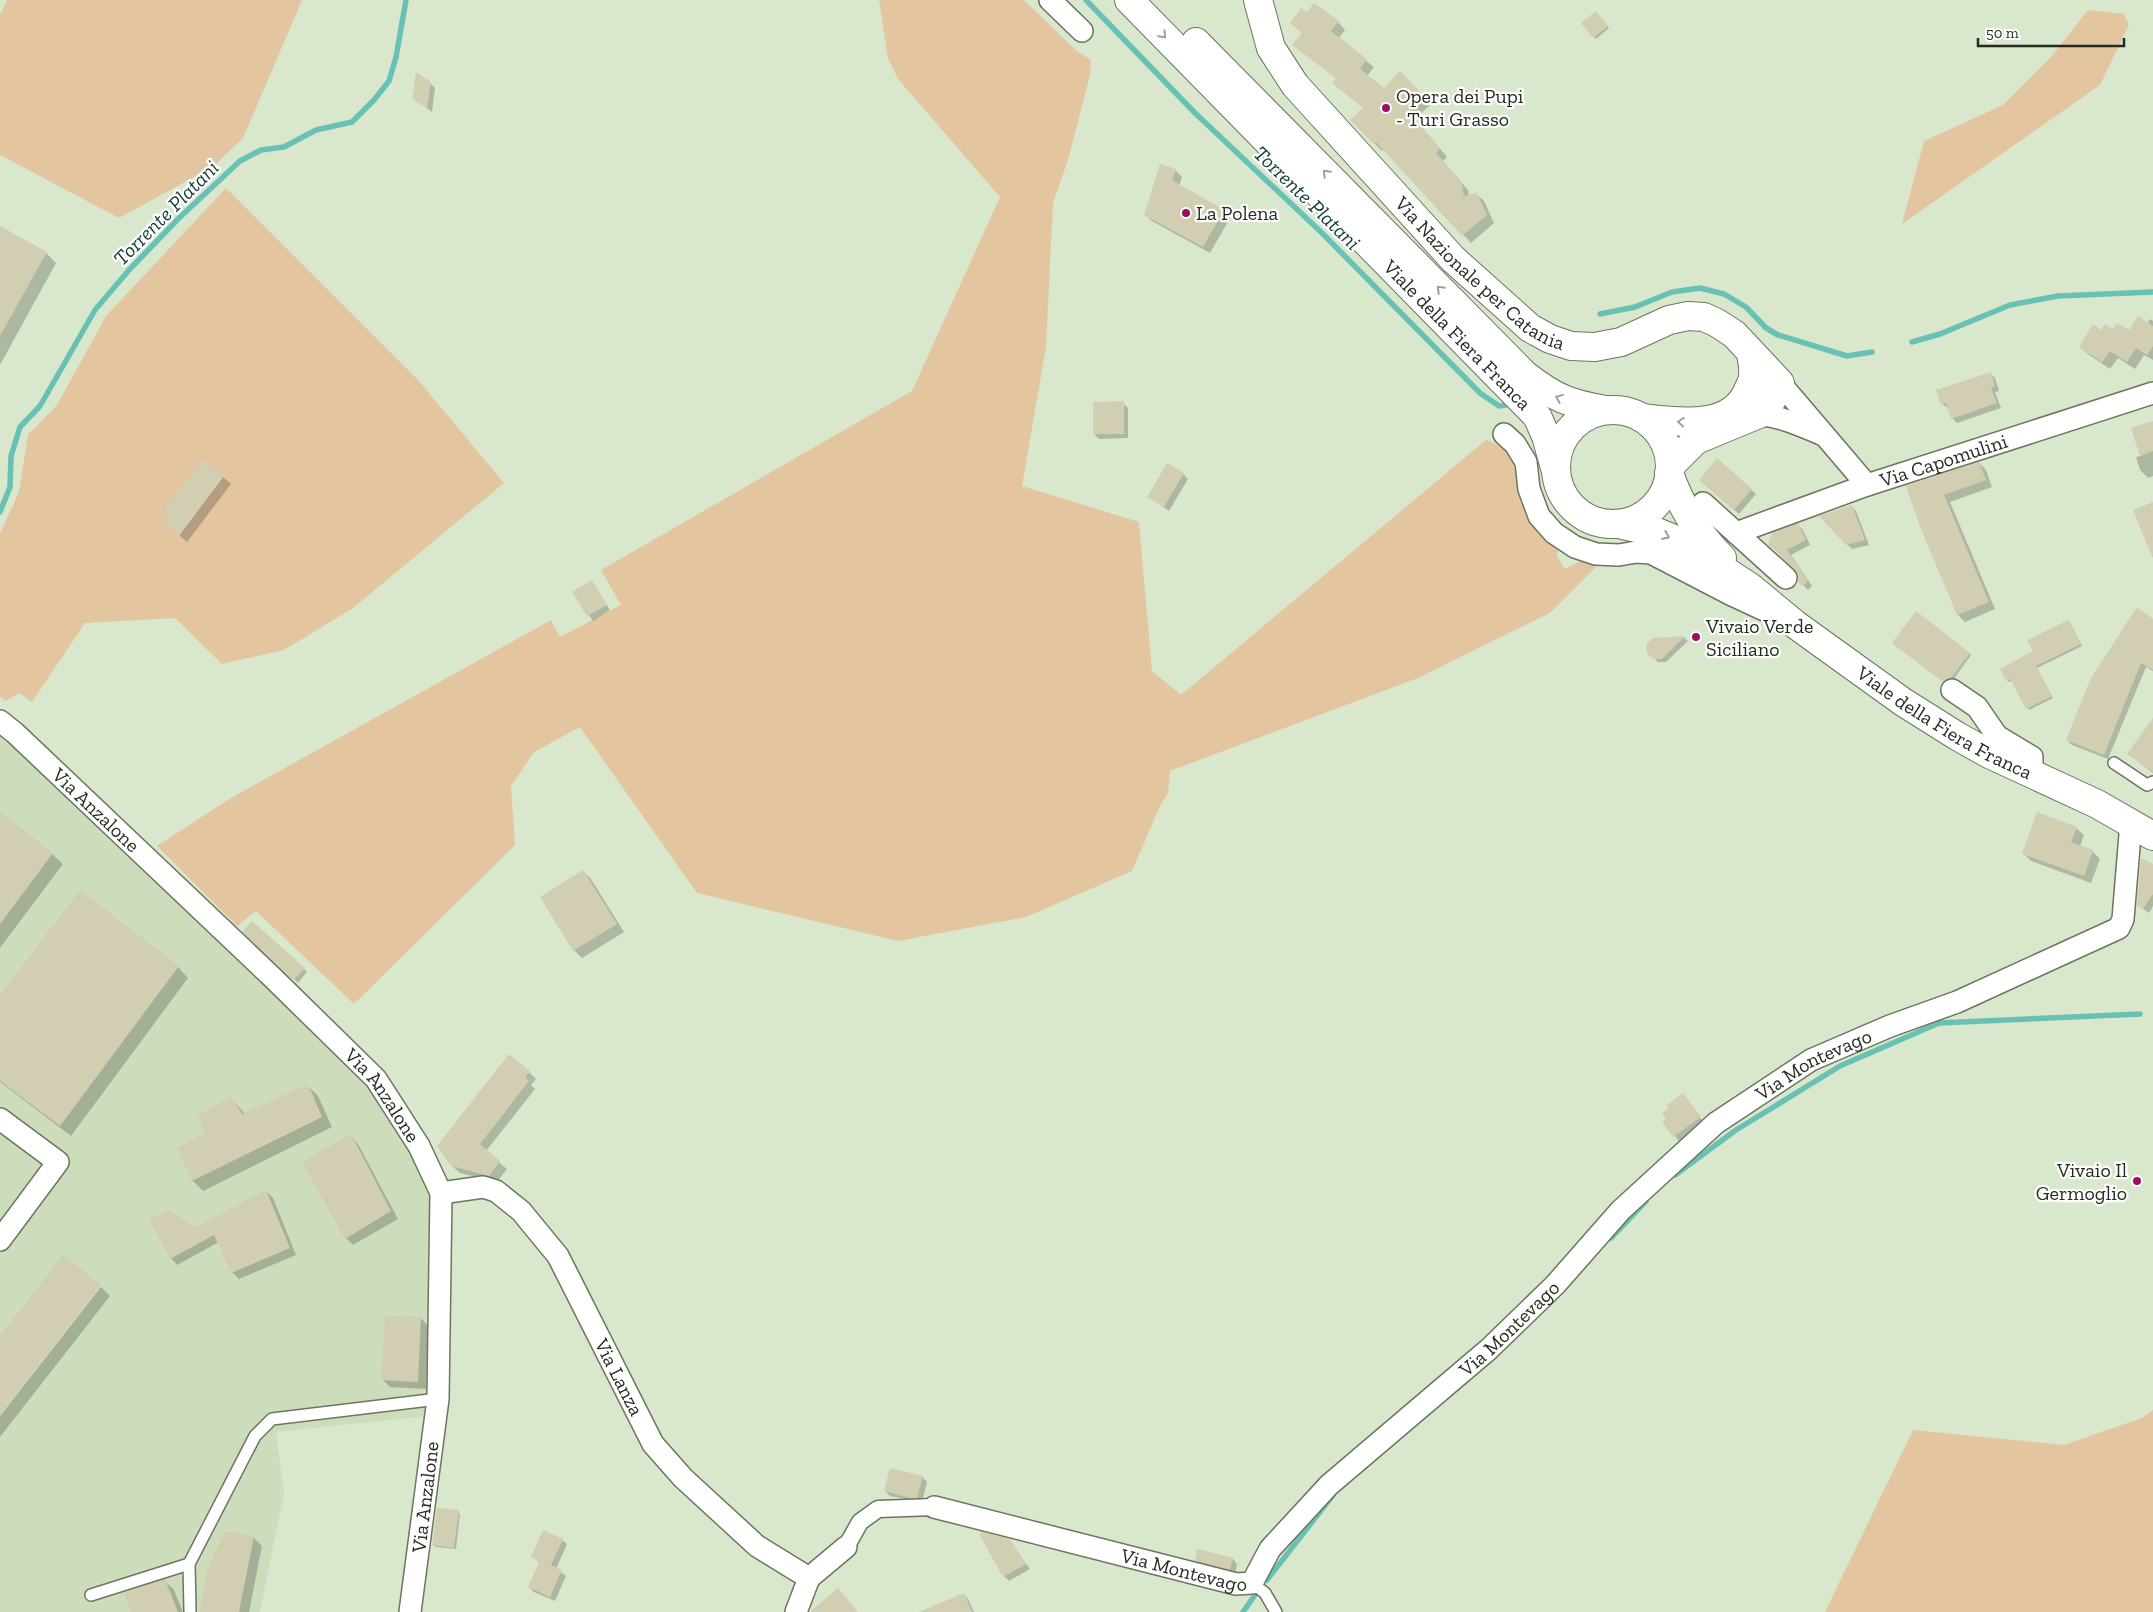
<svg xmlns="http://www.w3.org/2000/svg" width="2153" height="1612" font-family="'Zilla Slab',serif">
<rect width="100%" height="100%" fill="#d9e7cc"/>
<polygon fill="#cdddbc" points="0,728 339,1050 385,1106 415,1149 429,1197 434,1316 428,1416 276,1432 284,1494 260,1612 0,1612"/>
<g fill="#e3c69f">
<polygon points="7,0 302,0 243,138 214,166 119,218 0,155 0,15"/>
<path d="M879,0h145l54,52 13,8 -1,15 -22,85 -15,43 -7,144 -24,139 117,36 13,149 29,24 305,-255c39,14 24,37 40,68 6,14 23,27 33,38l-2,10 8,13 22,-11 14,4 -51,51 -132,65 -248,93 -2,22 -8,13 -28,65 -106,46 -128,24 -201,-48 -117,-166 -46,25 -23,34 4,59 -161,159 -98,-93 -19,15 -80,-80 74,-48 320,-178 9,17 61,-32 -20,-35 311,-179 88,-194 -102,-118 -10,-21z"/>
<polygon points="2088,10 2124,14 2129,25 2100,85 1902,224 1924,141 2003,105 2051,57"/>
<polygon points="226,188 419,381 504,483 353,608 284,650 222,664 175,618 85,623 32,702 19,693 6,701 0,697 0,534 19,492 28,435 57,405 106,316"/>
<polygon points="2153,1410 2153,1612 1825,1612 1913,1430 2064,1445 2142,1418"/>
</g>
<g fill="#0003">
<polygon points="1307,14 1338,22 1345,30 1338,39 1374,67 1367,76 1384,89 1400,73 1431,104 1415,119 1447,157 1443,161 1468,190 1469,196 1476,194 1484,201 1494,223 1471,243 1384,149 1382,151 1352,120 1364,108 1334,83 1337,79 1294,45 1303,34 1291,23"/>
<polygon points="1598,15 1609,28 1596,39 1594,37"/>
<polygon points="430,83 435,88 432,112 413,98"/>
<polygon points="1175,170 1182,177 1179,186 1223,211 1230,218 1210,253 1152,221 1145,214"/>
<polygon points="0,227 46,253 56,263 0,365"/>
<polygon points="2150,319 2153,321 2153,360 2144,355 2135,369 2118,358 2110,369 2088,354 2080,347 2102,331 2130,332 2147,324"/>
<polygon points="1990,373 1995,378 1999,391 1995,392 2001,408 1957,423 1952,418 1949,409 1942,404"/>
<polygon points="1123,403 1128,408 1128,438 1099,439 1094,434"/>
<polygon points="2153,422 2153,476 2148,478 2140,470 2136,457 2141,456"/>
<polygon points="1717,460 1756,494 1739,514 1704,484"/>
<polygon points="1979,463 1986,470 1992,487 1950,502 1995,609 1965,622 1958,615 1922,528 1908,487"/>
<polygon points="1183,474 1188,479 1169,511 1149,497"/>
<polygon points="223,477 231,484 187,542 165,523 171,515"/>
<polygon points="1852,507 1856,511 1869,545 1852,549 1847,544"/>
<polygon points="1798,525 1803,530 1810,545 1791,555 1812,586 1808,590 1799,581 1799,574 1796,569 1769,544"/>
<polygon points="592,582 610,610 593,621 574,592"/>
<polygon points="2153,620 2153,671 2146,667 2108,759 2072,745 2067,740"/>
<polygon points="2071,624 2082,646 2037,668 2053,698 2029,710 2013,680 2009,682 2007,680"/>
<polygon points="1684,638 1688,641 1666,662 1658,662 1648,652 1653,639"/>
<polygon points="1895,645 1969,653 1971,655 1953,680 1946,683"/>
<polygon points="2153,721 2153,773 2129,754"/>
<polygon points="0,814 52,854 63,864 0,948"/>
<polygon points="2076,828 2084,835 2080,847 2092,851 2100,859 2091,883 2031,861 2023,853"/>
<polygon points="2153,866 2153,906 2149,913 2138,905"/>
<polygon points="583,871 591,879 624,932 582,958 574,950 541,898"/>
<polygon points="252,923 307,972 298,983 244,932"/>
<polygon points="178,967 188,978 71,1136 0,1082 0,997"/>
<polygon points="529,1072 536,1079 531,1085 535,1089 486,1151 507,1169 497,1182 460,1173 452,1166"/>
<polygon points="307,1085 318,1096 332,1127 203,1191 193,1181 179,1148 206,1134 230,1097 245,1114"/>
<polygon points="1683,1094 1704,1123 1679,1141 1664,1122"/>
<polygon points="351,1136 358,1144 398,1219 353,1245 346,1238"/>
<polygon points="266,1191 273,1198 296,1255 239,1279 232,1272 219,1242 177,1265 171,1258 195,1229"/>
<polygon points="101,1287 110,1296 0,1437 0,1416"/>
<polygon points="421,1318 428,1326 426,1389 390,1387 382,1379"/>
<polygon points="922,1477 927,1482 922,1502 890,1496 885,1491"/>
<polygon points="458,1512 460,1514 456,1549 436,1547 433,1545"/>
<polygon points="982,1535 1010,1541 1030,1569 1009,1581 1004,1576"/>
<polygon points="253,1537 262,1546 249,1612 201,1612"/>
<polygon points="562,1540 567,1544 556,1569 566,1576 555,1601 534,1592 529,1587 540,1563 532,1556"/>
<polygon points="1233,1559 1237,1564 1235,1574 1201,1565 1196,1560"/>
<polygon points="165,1581 174,1590 183,1612 132,1612"/>
<polygon points="964,1594 968,1599 974,1612 934,1612"/>
</g>
<g fill="none" stroke-linecap="round" stroke-linejoin="round">
<g stroke="#69c1b5" stroke-width="5.5">
<polyline points="1086,0 1195,113 1321,232 1480,393 1499,406 1512,404"/>
<polyline points="1600,314 1635,307 1672,292 1700,288 1724,294 1746,307 1766,328 1778,335 1847,356 1872,352"/>
<polyline points="1912,342 1940,334 2010,305 2058,296 2153,292"/>
<polyline points="0,512 10,487 11,456 20,427 40,406 95,310 129,270 178,219 240,161 261,150 284,147 316,130 352,122 374,100 389,81 396,57 406,0"/>
<polyline points="1675,1175 1736,1130 1840,1066 1939,1023 2140,1014"/>
<polyline points="1611,1238 1646,1201"/>
<polyline points="1267,1580 1333,1495"/>
<polyline points="1243,1612 1257,1592"/>
</g>
</g>
<g fill="#d1ceb2">
<polygon points="1314,3 1339,21 1331,31 1367,59 1360,69 1384,88 1400,71 1424,96 1409,111 1440,149 1436,153 1461,181 1464,196 1477,193 1487,215 1462,236 1376,142 1374,144 1350,120 1363,108 1332,83 1336,78 1292,45 1302,33 1290,23 1301,8 1307,12"/>
<polygon points="1596,11 1608,26 1593,38 1581,23"/>
<polygon points="416,72 431,82 427,108 412,99"/>
<polygon points="1160,164 1176,169 1172,180 1224,210 1203,247 1144,215"/>
<polygon points="0,226 47,252 0,336"/>
<polygon points="2138,316 2153,326 2153,346 2147,355 2136,348 2127,362 2110,351 2102,362 2079,347 2093,324 2101,330 2105,324 2113,329 2117,323 2129,330"/>
<polygon points="1991,372 1995,386 1991,388 1997,403 1951,419 1946,403 1941,405 1936,390"/>
<polygon points="1124,401 1124,434 1093,434 1093,402"/>
<polygon points="2153,421 2153,451 2140,456 2131,428"/>
<polygon points="1717,458 1752,489 1734,510 1699,480"/>
<polygon points="202,459 224,476 179,536 163,523 170,514 164,509"/>
<polygon points="1979,462 1986,480 1944,495 1989,602 1957,615 1921,529 1906,486"/>
<polygon points="1167,463 1184,473 1164,507 1147,497"/>
<polygon points="2153,502 2153,557 2152,557 2133,510"/>
<polygon points="1852,505 1865,540 1846,545 1819,516"/>
<polygon points="1798,523 1806,540 1787,550 1808,581 1802,586 1798,582 1798,575 1795,569 1768,544 1772,533"/>
<polygon points="592,580 607,605 587,616 572,592"/>
<polygon points="2137,607 2153,619 2153,670 2141,663 2104,755 2066,740 2091,678"/>
<polygon points="1916,611 1970,653 1951,678 1943,682 1892,643"/>
<polygon points="2069,620 2081,644 2036,666 2052,696 2026,709 2010,679 2006,681 2000,669 2033,651 2027,640"/>
<polygon points="1685,636 1662,659 1653,659 1647,653 1646,645 1652,638"/>
<polygon points="2153,718 2153,772 2127,754"/>
<polygon points="0,812 53,853 0,924"/>
<polygon points="2037,812 2077,827 2071,842 2093,850 2084,876 2022,854"/>
<polygon points="2141,858 2153,864 2153,894 2143,909 2137,905"/>
<polygon points="583,870 617,924 573,951 540,897"/>
<polygon points="80,890 179,966 60,1126 0,1081 0,995"/>
<polygon points="252,921 305,968 294,980 242,932"/>
<polygon points="509,1054 530,1071 525,1077 529,1081 480,1144 500,1161 489,1176 451,1166 437,1146"/>
<polygon points="308,1084 322,1117 192,1181 177,1148 205,1133 198,1115 231,1096 242,1114"/>
<polygon points="1683,1093 1701,1117 1673,1137 1662,1122 1666,1119 1662,1113 1669,1108 1667,1105"/>
<polygon points="351,1134 391,1211 345,1239 302,1162"/>
<polygon points="266,1190 290,1248 231,1273 214,1235 170,1259 149,1219 170,1210 195,1227"/>
<polygon points="63,1255 101,1285 0,1414 0,1336"/>
<polygon points="385,1315 421,1317 418,1382 381,1380"/>
<polygon points="890,1468 923,1476 917,1498 910,1498 884,1491"/>
<polygon points="437,1508 459,1510 454,1548 432,1545"/>
<polygon points="543,1530 563,1539 551,1565 562,1570 550,1597 528,1587 540,1561 531,1557"/>
<polygon points="225,1531 254,1536 239,1612 200,1612 207,1570"/>
<polygon points="981,1532 1010,1539 1026,1564 1003,1577 980,1536"/>
<polygon points="1197,1549 1233,1558 1230,1570 1195,1561"/>
<polygon points="165,1579 178,1612 131,1612 124,1593"/>
<polygon points="838,1588 858,1612 810,1612"/>
<polygon points="964,1593 972,1612 919,1612"/>
</g>
<g fill="none" stroke-linecap="round" stroke-linejoin="round">
<g stroke="#6a765e" stroke-width="14">
<g id="service">
<polyline points="2114,763 2147,785 2153,782"/>
<polyline points="189,1564 190,1610"/>
<polyline points="1252,1583 1265,1593 1276,1612"/>
<polyline points="91,1595 189,1564 255,1436 272,1419 438,1399"/>
</g>
</g>
<g stroke="#6a765e" stroke-width="19">
<polyline id="pedestrian" points="846,1547 860,1522 878,1509 934,1507"/>
</g>
<g stroke="#6a765e" stroke-width="24">
<g id="minor">
<polyline points="1050,0 1082,31"/>
<polyline points="1769,391 1780,383 1867,485"/>
<path d="M1759,414c23,3 41,11 62,20"/>
<polyline points="1504,434 1515,444 1526,462 1529,489 1539,516 1554,533 1575,547 1596,554 1619,555 1636,552 1651,553 1730,594 1773,614"/>
<polyline points="1703,503 1786,578"/>
<path id="s1" d="M1736,533l131,-48 286,-92"/>
<polyline points="1952,690 1977,707 1997,736 2032,757 2032,774"/>
<path id="s2" d="M0,721l15,12 257,244 104,102 43,67 22,47 -3,206 -28,213"/>
<polyline points="0,1119 58,1162 0,1240"/>
<path id="s3" d="M441,1193l42,-6 13,4 25,20 37,45 95,188 30,34 74,68 52,32"/>
<path id="s4" d="M934,1507l302,77 16,-1 18,-34 59,-64 160,-136 66,-64 66,-75 95,-87 95,-63 79,-34 67,-24 162,-74 4,-9 8,-97"/>
<polyline points="809,1578 846,1547"/>
<polyline points="796,1612 809,1578"/>
</g>
</g>
<g stroke="#6a765e" stroke-width="30">
<g id="secondary">
<path id="s5" d="M1258,0l13,48 24,37 158,174 77,69 20,11 21,7 24,1 26,-5 48,-22 19,-4 16,1 13,6 17,11 46,49 -11,22 -10,9 -63,26 -26,26"/>
<path d="M1642,418c35,4 90,13 106,-28 2,-4 5,-10 5,-14 1,-8 -1,-16 -2,-23"/>
</g>
</g>
<g stroke="#6a765e" stroke-width="30">
<g id="primary">
<path id="s6" d="M1129,0l408,416 9,20 9,32"/>
<path d="M1196,42l329,333c30,23 44,29 81,35"/>
<circle cx="1613" cy="467" r="57"/>
<path d="M1669,473c11,32 29,61 53,85"/>
<path id="s7" d="M1619,524l40,9 22,9 69,45 46,38 107,77 54,34 32,18 108,50 56,32"/>
</g>
</g>
<use href="#service" stroke="#fff" stroke-width="11"/>
<use href="#pedestrian" stroke="#fff" stroke-width="16"/>
<use href="#minor" stroke="#fff" stroke-width="21"/>
<use href="#secondary" stroke="#fff" stroke-width="28"/>
<use href="#primary" stroke="#fff" stroke-width="28"/>
</g>
<defs><path id="oneway-chevron" d="M-2-3.5L2.5 0L-2 3.5" fill="none" stroke-width="1.6" stroke-linecap="round" stroke-linejoin="round" transform="scale(1.25)"/></defs>
<g stroke="#9da09b">
<use href="#oneway-chevron" transform="translate(1163 35) rotate(46)"/>
<use href="#oneway-chevron" transform="translate(1326 173) rotate(-135)"/>
<use href="#oneway-chevron" transform="translate(1440 289) rotate(-135)"/>
<use href="#oneway-chevron" transform="translate(1559 398) rotate(-158)"/>
<use href="#oneway-chevron" transform="translate(1681 422) rotate(-176)"/>
<use href="#oneway-chevron" transform="translate(1666 536) rotate(23)"/>
</g>
<g fill="#9c0f5f" stroke="#fff" stroke-width="2">
<circle cx="1386" cy="108" r="5"/>
<circle cx="1186" cy="213" r="5"/>
<circle cx="1696" cy="637" r="5"/>
<circle cx="2137" cy="1181" r="5"/>
</g>
<g text-anchor="middle" stroke-width="4.5" stroke-linejoin="round" paint-order="stroke">
<g font-size="20" fill="#262b21" stroke="#fff" text-anchor="start">
<text x="1396" y="103">Opera dei Pupi<tspan x="1396" dy="23">- Turi Grasso</tspan></text>
<text x="1196" y="220">La Polena</text>
<text x="1706" y="633">Vivaio Verde<tspan x="1706" dy="23">Siciliano</tspan></text>
<text x="2127" y="1177" text-anchor="end">Vivaio Il<tspan x="2127" dy="23">Germoglio</tspan></text>
</g>
<g font-size="20" fill="#262b21" stroke="#fff">
<text dy="7" stroke="none"><textPath href="#s5" startOffset="359">Via Nazionale per Catania</textPath></text>
<text dy="7" stroke="none"><textPath href="#s6" startOffset="469">Viale della Fiera Franca</textPath></text>
<text dy="7" stroke="none"><textPath href="#s1" startOffset="220">Via Capomulini</textPath></text>
<text dy="7" stroke="none"><textPath href="#s7" startOffset="385">Viale della Fiera Franca</textPath></text>
<text dy="7" stroke="none"><textPath href="#s2" startOffset="131">Via Anzalone</textPath></text>
<text dy="7" stroke="none"><textPath href="#s4" startOffset="1098">Via Montevago</textPath></text>
<text dy="7" stroke="none"><textPath href="#s2" startOffset="536">Via Anzalone</textPath></text>
<text dy="7" stroke="none"><textPath href="#s4" startOffset="692">Via Montevago</textPath></text>
<text dy="7" stroke="none"><textPath href="#s3" startOffset="282">Via Lanza</textPath></text>
<text transform="translate(425 1497) rotate(-83)" y="7">Via Anzalone</text>
<text dy="7" stroke="none"><textPath href="#s4" startOffset="258">Via Montevago</textPath></text>
</g>
<g font-size="21" font-style="italic" fill="#123c37" stroke="#fff">
<text transform="translate(1307 198) rotate(44)" y="7">Torrente Platani</text>
<text transform="translate(166 213) rotate(-45)" y="7">Torrente Platani</text>
</g>
</g>
<path d="M1978 38v8h146v-8" fill="none" stroke="#262b21" stroke-width="2.5"/>
<text x="1986" y="38" font-size="15" fill="#262b21" stroke="#ffffff" stroke-width="4" paint-order="stroke">50 m</text>
</svg>
